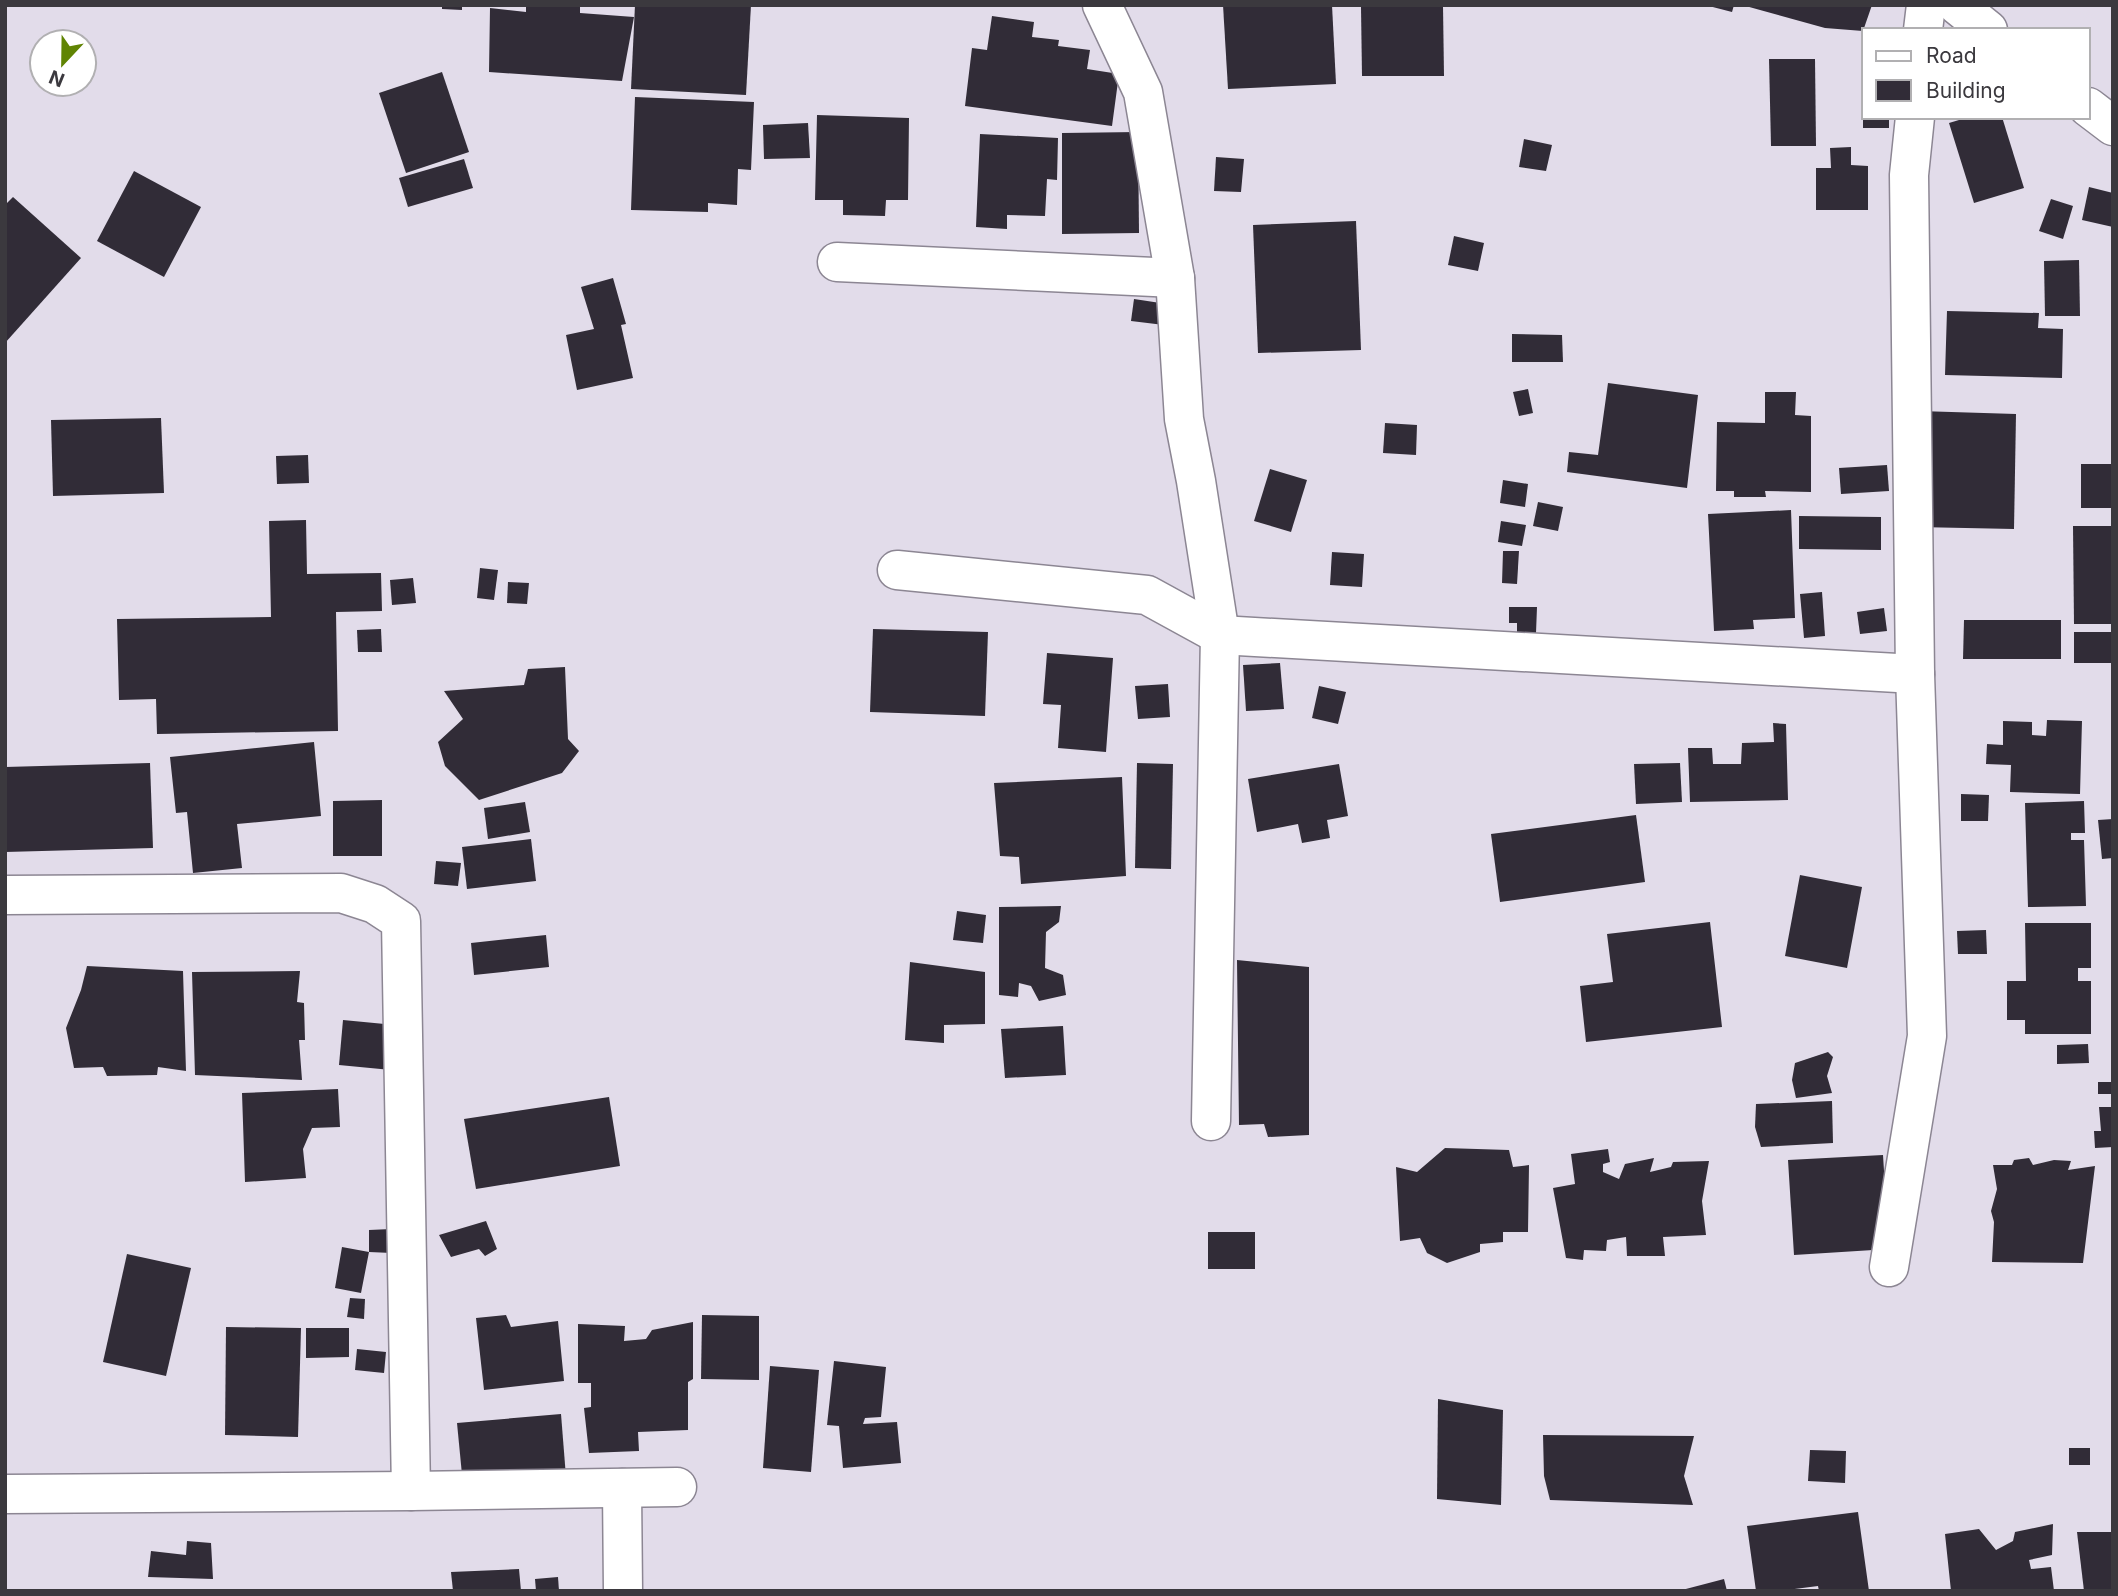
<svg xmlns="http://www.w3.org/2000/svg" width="2118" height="1596" font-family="Inter,sans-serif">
<rect width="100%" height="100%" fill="#e2dcea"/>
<g fill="#312c37">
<polygon points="442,5 462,5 462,10 442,9"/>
<polygon points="526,5 580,5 580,13 634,17 622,81 489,72 490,8 526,12"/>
<polygon points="635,5 751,5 746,95 631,89"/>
<polygon points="1223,5 1332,5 1336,84 1228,89"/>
<polygon points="1705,5 1734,5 1732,12"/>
<polygon points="1742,5 1872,5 1863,31 1825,28"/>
<polygon points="1443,6 1444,76 1362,76 1361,7"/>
<polygon points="992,16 1034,22 1032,37 1059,40 1058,46 1090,50 1087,69 1119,74 1112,126 965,106 972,48 987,50"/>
<polygon points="1769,59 1815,59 1816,146 1771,146"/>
<polygon points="442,72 469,152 406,173 379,93"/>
<polygon points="635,97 754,102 751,170 738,169 737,205 708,203 708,212 631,210"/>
<polygon points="817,115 909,118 908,200 886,200 885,216 843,215 843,200 815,200"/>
<rect x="1863" y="117" width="26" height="11"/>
<polygon points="1969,117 2002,117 2024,188 1974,203 1949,123"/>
<polygon points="808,123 810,158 764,159 763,125"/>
<polygon points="1138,132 1139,233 1062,234 1062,133"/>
<polygon points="980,134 1058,138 1057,180 1047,179 1045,216 1007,215 1007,229 976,227"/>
<polygon points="1524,139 1552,145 1546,171 1519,167"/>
<polygon points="1851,147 1851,165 1868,166 1868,210 1816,210 1816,168 1831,168 1830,148"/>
<polygon points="1216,157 1244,159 1241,192 1214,191"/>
<polygon points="464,159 473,188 408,207 399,178"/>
<polygon points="134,171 201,207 164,277 97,241"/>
<polygon points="2089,187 2113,193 2113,227 2082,220"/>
<polygon points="13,197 81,258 5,343 5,205"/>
<polygon points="2051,199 2073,206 2063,239 2039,231"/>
<polygon points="1356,221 1361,350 1258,353 1253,225"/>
<polygon points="1454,236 1484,243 1478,271 1448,265"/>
<polygon points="2079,260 2080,316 2045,316 2044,261"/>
<polygon points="613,278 626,324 621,325 633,378 577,390 566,335 594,329 581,287"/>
<polygon points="1134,299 1167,304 1164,325 1131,321"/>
<polygon points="1947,311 2039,313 2038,328 2063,329 2062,378 1945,375"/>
<polygon points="1512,334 1562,335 1563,362 1512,362"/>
<polygon points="1608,383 1698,395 1687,488 1567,472 1569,452 1598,455"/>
<polygon points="1528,389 1533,413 1519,416 1513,392"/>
<polygon points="1765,392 1796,392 1795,415 1811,416 1811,492 1765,491 1766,497 1734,497 1734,491 1716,491 1717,422 1765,423"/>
<polygon points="1919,411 2016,414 2014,529 1917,527"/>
<polygon points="161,418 164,493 53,496 51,420"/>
<polygon points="1385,423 1417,425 1416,455 1383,453"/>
<polygon points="308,455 309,483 277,484 276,456"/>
<rect x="2081" y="464" width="32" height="44"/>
<polygon points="1887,465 1889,491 1841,494 1839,468"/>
<polygon points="1270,469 1307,480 1291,532 1254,521"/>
<polygon points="1503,480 1528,484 1525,507 1500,503"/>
<polygon points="1538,502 1563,507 1558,531 1533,526"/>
<polygon points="1791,510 1795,618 1753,620 1754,629 1714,631 1708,514"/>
<polygon points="1799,516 1881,517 1881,550 1799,549"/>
<polygon points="306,520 307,574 381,573 382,611 336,612 338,731 157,734 156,699 119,700 117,619 271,617 269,521"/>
<polygon points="1501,521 1526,525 1522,546 1498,542"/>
<polygon points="2073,526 2113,526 2113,624 2074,624"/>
<polygon points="1503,551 1519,551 1517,584 1502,583"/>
<polygon points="1332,552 1364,554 1362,587 1330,585"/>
<polygon points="480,568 498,570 494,600 477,598"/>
<polygon points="413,578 416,603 392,605 390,580"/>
<polygon points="508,582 529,583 527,604 507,603"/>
<polygon points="1822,592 1825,636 1804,638 1800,594"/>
<polygon points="1509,607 1537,607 1536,633 1517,632 1517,623 1509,623"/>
<polygon points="1884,608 1887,631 1860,634 1857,612"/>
<polygon points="1964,620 2061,620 2061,659 1963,659"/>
<polygon points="381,629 382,652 358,652 357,630"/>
<polygon points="873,629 988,632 985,716 870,712"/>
<rect x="2074" y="632" width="39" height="31"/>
<polygon points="1047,653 1113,658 1106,752 1058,748 1061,705 1043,704"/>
<polygon points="1280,663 1284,709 1246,711 1243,665"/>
<polygon points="565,667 568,739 579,751 562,773 479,800 445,766 438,742 463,719 444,691 524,685 528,669"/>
<polygon points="1168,684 1170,717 1138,719 1135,686"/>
<polygon points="1319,686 1346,692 1338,724 1312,718"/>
<polygon points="2047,720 2082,721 2080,794 2010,792 2011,765 1986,764 1987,744 2003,745 2003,721 2032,722 2032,735 2046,736"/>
<polygon points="1773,723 1786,724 1788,800 1690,802 1688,748 1712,748 1713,764 1741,764 1742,743 1774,742"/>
<polygon points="314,742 321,816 237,824 242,868 193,873 187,812 176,813 170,757"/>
<polygon points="150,763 153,848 5,852 5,767"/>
<polygon points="1137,763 1173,764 1171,869 1135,868"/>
<polygon points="1680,763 1682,802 1636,804 1634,764"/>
<polygon points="1339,764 1348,816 1327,820 1330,838 1302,843 1298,824 1257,832 1248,779"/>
<polygon points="1122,777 1126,876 1021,884 1019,857 1000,856 994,783"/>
<polygon points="1961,794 1989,795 1988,821 1961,821"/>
<polygon points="382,800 382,856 333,856 333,801"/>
<polygon points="2084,801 2085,833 2071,833 2071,840 2084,840 2086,906 2028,907 2025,803"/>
<polygon points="525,802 530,832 488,839 484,808"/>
<polygon points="1636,815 1645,882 1500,902 1491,834"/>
<polygon points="2113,819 2113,858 2102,859 2098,820"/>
<polygon points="531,839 536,881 467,889 462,847"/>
<polygon points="436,861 461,863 458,886 434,884"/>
<polygon points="1800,875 1862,887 1847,968 1785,956"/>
<polygon points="1061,906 1059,922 1046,932 1045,968 1063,975 1066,995 1039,1001 1031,986 1019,983 1018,997 999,995 999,907"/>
<polygon points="957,911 986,915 983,943 953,940"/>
<polygon points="1710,922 1722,1027 1586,1042 1580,986 1613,982 1607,934"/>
<polygon points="2025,923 2091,923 2091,968 2078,968 2078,981 2091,981 2091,1034 2025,1034 2025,1020 2007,1020 2007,981 2026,981"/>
<polygon points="1986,930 1987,954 1958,954 1957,931"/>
<polygon points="546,935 549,967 474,975 471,943"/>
<polygon points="1237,960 1309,967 1309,1135 1268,1137 1264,1124 1239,1125"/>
<polygon points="910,962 985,972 985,1024 944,1025 944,1043 905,1040"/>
<polygon points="87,966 183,971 186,1071 158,1067 157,1075 107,1076 103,1067 74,1068 66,1028 81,990"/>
<polygon points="300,971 297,1002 304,1003 305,1040 299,1040 302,1080 195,1075 192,972"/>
<polygon points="343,1020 395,1025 391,1070 339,1065"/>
<polygon points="1063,1026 1066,1075 1005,1078 1001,1029"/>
<polygon points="2088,1044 2089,1063 2057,1064 2057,1045"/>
<polygon points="1828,1052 1833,1057 1827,1076 1832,1093 1796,1098 1792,1080 1795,1063"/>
<rect x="2098" y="1082" width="15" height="12"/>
<polygon points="338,1089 340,1127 312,1128 303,1149 306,1178 245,1182 242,1093"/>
<polygon points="609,1097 620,1166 476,1189 464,1119"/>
<polygon points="1832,1101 1833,1143 1761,1147 1755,1127 1756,1104"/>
<polygon points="2099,1107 2113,1107 2113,1147 2095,1148 2094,1131 2101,1131"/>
<polygon points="1445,1148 1509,1150 1513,1167 1529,1165 1528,1232 1503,1232 1503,1242 1480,1244 1480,1252 1447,1263 1427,1253 1420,1238 1400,1241 1396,1167 1417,1172"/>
<polygon points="1608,1149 1610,1162 1603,1164 1603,1172 1619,1179 1625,1164 1654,1158 1650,1172 1671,1167 1673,1162 1709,1161 1702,1201 1706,1235 1663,1237 1665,1256 1627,1256 1626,1237 1607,1240 1606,1251 1584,1250 1583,1260 1566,1258 1553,1188 1575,1184 1571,1154"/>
<polygon points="1883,1155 1889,1249 1794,1255 1788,1160"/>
<polygon points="2029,1158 2033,1165 2054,1160 2071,1161 2068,1170 2095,1166 2083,1263 1992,1262 1994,1222 1991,1211 1997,1189 1993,1165 2012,1165 2014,1160"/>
<polygon points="486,1221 497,1249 485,1256 479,1249 451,1257 439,1235"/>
<polygon points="391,1229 392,1253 369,1252 361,1293 335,1288 342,1247 369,1252 369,1230"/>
<rect x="1208" y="1232" width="47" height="37"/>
<polygon points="127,1254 191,1268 166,1376 103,1362"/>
<polygon points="350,1298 365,1299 364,1319 347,1317"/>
<polygon points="506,1315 511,1327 558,1321 564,1381 484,1390 476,1318"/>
<polygon points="702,1315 759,1316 759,1380 701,1379"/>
<polygon points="693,1322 693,1379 688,1382 688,1430 638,1432 639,1451 589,1453 584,1408 591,1407 591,1383 578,1383 578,1324 625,1326 624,1341 646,1339 652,1330"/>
<polygon points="226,1327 301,1328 298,1437 225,1435"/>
<polygon points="306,1328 349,1328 349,1357 306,1358"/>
<polygon points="357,1349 386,1352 384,1373 355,1370"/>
<polygon points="834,1361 886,1367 881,1417 865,1418 863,1424 897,1422 901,1463 843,1468 839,1426 827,1425"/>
<polygon points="770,1366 819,1370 811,1472 763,1468"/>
<polygon points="1438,1399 1503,1410 1501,1505 1437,1499"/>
<polygon points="561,1414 566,1477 463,1485 457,1423"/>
<polygon points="1543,1435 1694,1436 1684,1476 1693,1505 1550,1500 1544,1476"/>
<rect x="2069" y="1448" width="21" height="17"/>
<polygon points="1810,1450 1846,1451 1845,1483 1808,1481"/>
<polygon points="1858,1512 1869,1591 1819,1591 1818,1586 1779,1591 1756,1591 1747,1526"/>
<polygon points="2053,1524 2052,1555 2029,1560 2031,1569 2051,1567 2054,1591 1951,1591 1945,1534 1979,1529 1996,1550 2013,1541 2015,1532"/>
<polygon points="2077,1532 2113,1532 2113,1591 2084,1591"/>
<polygon points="187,1541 211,1543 213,1579 148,1577 151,1551 186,1555"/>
<polygon points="519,1569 521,1591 453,1591 451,1572"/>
<polygon points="558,1577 559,1591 536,1591 535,1579"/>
<polygon points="1724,1579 1727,1591 1682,1591 1682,1590"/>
</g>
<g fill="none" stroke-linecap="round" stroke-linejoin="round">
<g stroke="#8c8693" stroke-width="41">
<g id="minor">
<polyline points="1102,5 1143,92 1175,278 1184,419 1196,481 1220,635 1211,1121"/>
<polyline points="1957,5 1988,30"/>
<polyline points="1923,30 1926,5"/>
<polyline points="2088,107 2113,126"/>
<polyline points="837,262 1175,278"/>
<polyline points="897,570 1147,595 1220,635 1915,674"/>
<polyline points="5,895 341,893 375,904 401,921 411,1491"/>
<polyline points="1889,1267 1927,1036 1915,674 1909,175 1915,117"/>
<polyline points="622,1488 623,1591"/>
<polyline points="5,1494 411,1491 677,1487"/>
</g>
</g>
<use href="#minor" stroke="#fff" stroke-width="38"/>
</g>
<rect width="2118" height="1596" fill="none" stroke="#3b393e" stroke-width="14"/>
<rect x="1862" y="28" width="228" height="91" fill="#ffffff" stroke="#b1b0b2" stroke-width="2"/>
<rect x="1876" y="51" width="35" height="10" fill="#ffffff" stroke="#b1b0b2" stroke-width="2"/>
<text x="1926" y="63" font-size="21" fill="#3b393e">Road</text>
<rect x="1876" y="80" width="35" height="21" fill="#312c37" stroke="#b1b0b2" stroke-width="2"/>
<text x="1926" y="98" font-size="21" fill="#3b393e">Building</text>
<g transform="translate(63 63) rotate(202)"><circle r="33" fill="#ffffff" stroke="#b1b0b2" stroke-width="2"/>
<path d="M0-5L12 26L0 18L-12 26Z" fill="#608403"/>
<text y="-10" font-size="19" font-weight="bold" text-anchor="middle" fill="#3b393e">N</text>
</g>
</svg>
